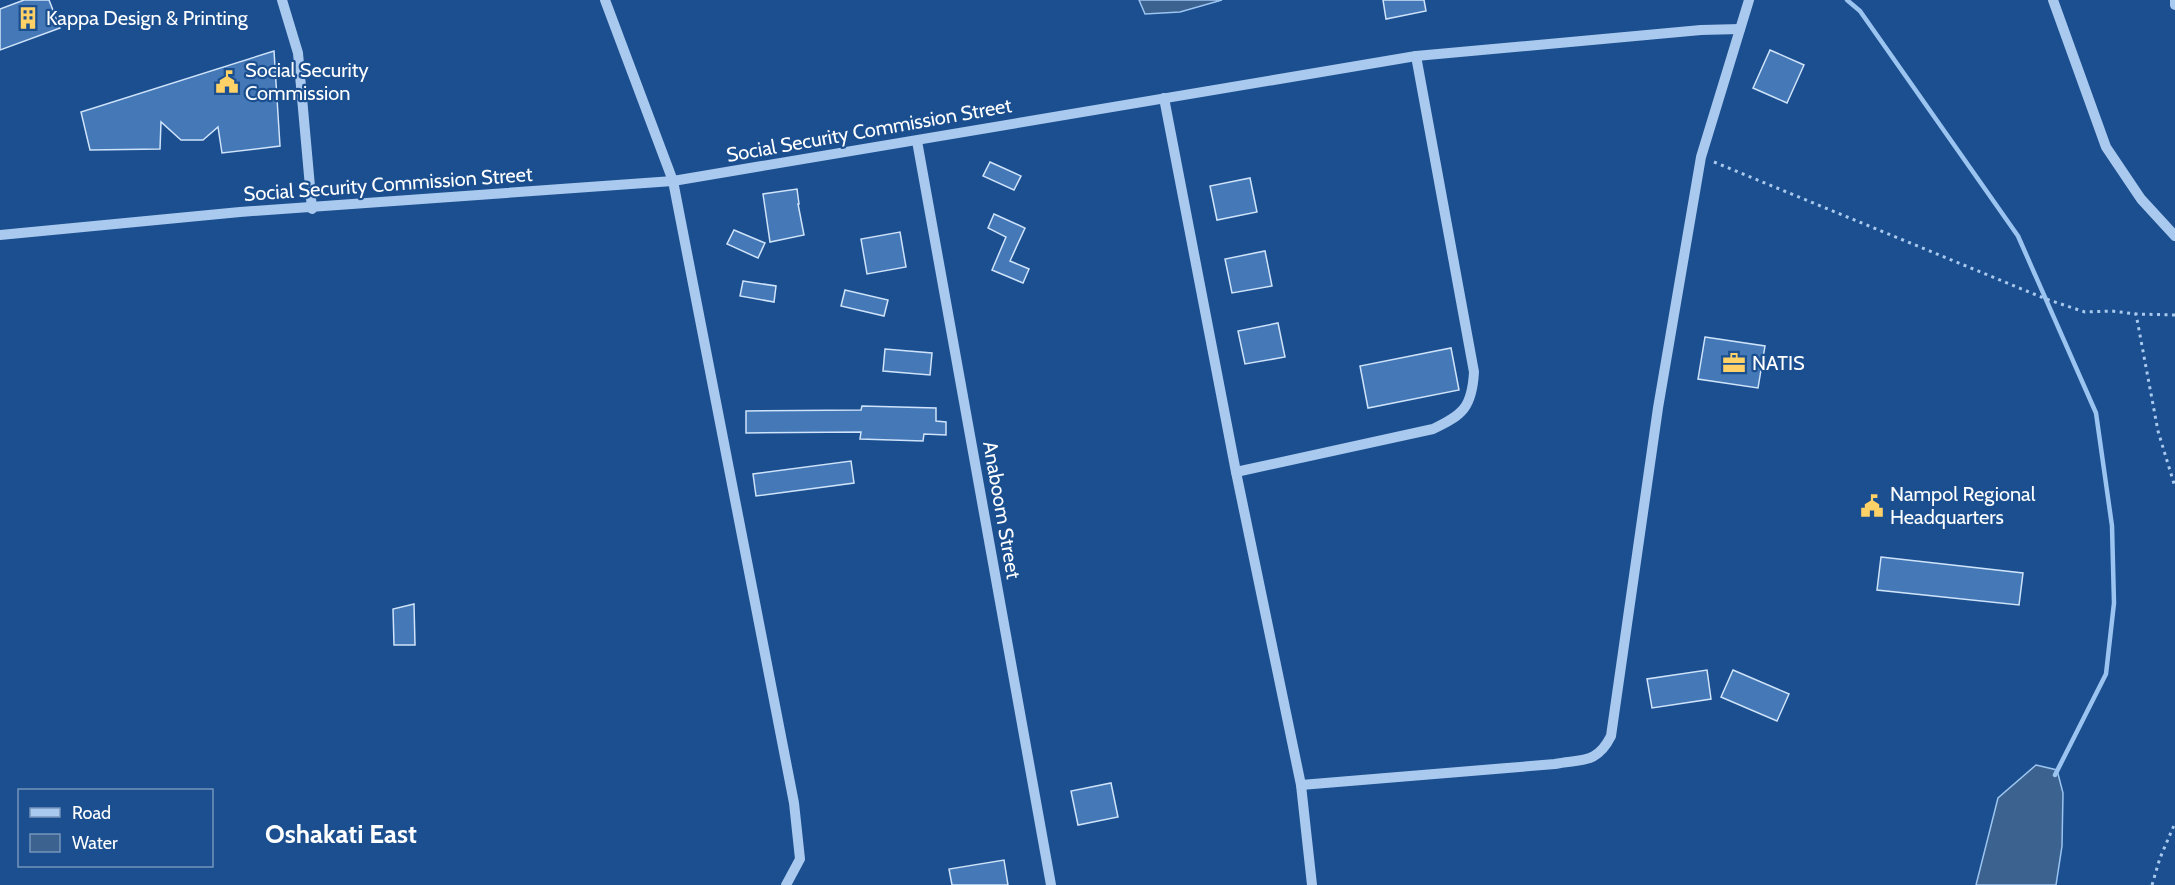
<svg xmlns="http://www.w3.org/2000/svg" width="2175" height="885" font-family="Cabin,sans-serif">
<rect width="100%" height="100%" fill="#1b4f8f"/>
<g fill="#3c6290" stroke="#9cc4f0" stroke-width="1.5">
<polygon points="1139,0 1222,0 1180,12 1145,14"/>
<polygon points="2036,765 2057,770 2063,793 2062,846 2056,885 1976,885 1998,798"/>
</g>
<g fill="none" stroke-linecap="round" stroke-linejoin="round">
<polyline stroke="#9cc4f0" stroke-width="4.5" points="1847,0 1860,11 2018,236 2096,413 2112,526 2114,603 2106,674 2055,775"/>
</g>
<g fill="#4478b7" stroke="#cfe3fa" stroke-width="1.5">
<polygon points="24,0 49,0 60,28 0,50 0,9"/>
<polygon points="1383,0 1424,0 1426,11 1386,19"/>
<polygon points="1770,50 1804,65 1787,103 1753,88"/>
<polygon points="274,51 280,146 222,153 218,127 203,140 181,140 161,122 160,149 90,150 81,112"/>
<polygon points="990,162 1021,176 1014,190 983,176"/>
<polygon points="1250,178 1257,212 1217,220 1210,186"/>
<polygon points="797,189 799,204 798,204 804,235 770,242 763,194"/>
<polygon points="994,214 1025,228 1010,261 1029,269 1023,283 992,270 1006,237 988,228"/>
<polygon points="734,230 765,243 758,258 727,244"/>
<polygon points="900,232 906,267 867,274 861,239"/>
<polygon points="1265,251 1272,286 1232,293 1225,259"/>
<polygon points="743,281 776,286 774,302 740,296"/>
<polygon points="845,290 888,300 884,316 841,306"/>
<polygon points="1278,323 1285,357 1245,364 1238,331"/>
<polygon points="1705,337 1765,346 1758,388 1698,379"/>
<polygon points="1451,348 1459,390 1368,408 1360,366"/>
<polygon points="885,349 932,353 930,375 883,371"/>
<polygon points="862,406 936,408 936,421 946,422 946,435 924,434 923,441 860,439 861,432 746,433 746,411 861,410"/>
<polygon points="851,461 854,483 756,496 753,474"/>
<polygon points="1881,557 2023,573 2019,605 1877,590"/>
<polygon points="414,604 415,645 394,645 393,609"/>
<polygon points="1707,670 1711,699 1652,708 1647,679"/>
<polygon points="1733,670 1789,694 1777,721 1721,697"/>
<polygon points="1111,783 1118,817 1078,825 1071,791"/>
<polygon points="1004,860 1008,885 952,885 949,869"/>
</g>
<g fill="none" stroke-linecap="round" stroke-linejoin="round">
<g stroke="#a9c9ee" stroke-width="3" stroke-dasharray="3 4.5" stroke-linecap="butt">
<polyline points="1714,162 2046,299 2085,312 2112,311 2136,314"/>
<polyline points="2175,315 2136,314 2158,431 2175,487"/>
<polyline points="2152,885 2160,858 2175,823"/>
</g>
<g stroke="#a9c9ee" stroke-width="10">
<polyline points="282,0 298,53 312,209"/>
<polyline points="605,0 673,181 794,803 800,859 786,885"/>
<polyline points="2053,0 2106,147 2141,199 2175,236"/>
<polyline points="2175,0 2175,5"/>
<polyline points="1164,98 1236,472 1301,785 1312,885"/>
<polyline points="917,141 1051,885"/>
<polyline points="0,235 240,212 673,181 1416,56 1701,30 1740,29"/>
<path d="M1236,472l197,-43c30,-14 39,-22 41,-57l-58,-316"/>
<path d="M1301,785l254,-21c27,-5 42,0 56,-28l47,-328 43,-251 48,-157"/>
</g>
</g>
<defs>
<g id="building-bare" transform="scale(1.8)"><path d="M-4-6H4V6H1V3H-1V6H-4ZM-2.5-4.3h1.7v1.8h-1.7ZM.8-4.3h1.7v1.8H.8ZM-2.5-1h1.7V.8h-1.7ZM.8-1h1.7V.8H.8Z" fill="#ffd166" stroke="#1b4f8f" stroke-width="2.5" paint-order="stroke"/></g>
<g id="civic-bare" transform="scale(1.8)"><path d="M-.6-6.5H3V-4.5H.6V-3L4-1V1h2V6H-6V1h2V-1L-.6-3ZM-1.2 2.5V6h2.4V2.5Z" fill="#ffd166" stroke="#1b4f8f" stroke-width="2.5" paint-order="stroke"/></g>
<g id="office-bare" transform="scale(1.8)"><path d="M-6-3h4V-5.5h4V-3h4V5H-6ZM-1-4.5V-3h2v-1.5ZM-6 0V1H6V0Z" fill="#ffd166" stroke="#1b4f8f" stroke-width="2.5" paint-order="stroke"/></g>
</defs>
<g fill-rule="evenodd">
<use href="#building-bare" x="28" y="18"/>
<use href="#civic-bare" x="227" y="82"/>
<use href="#office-bare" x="1734" y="363"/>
<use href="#civic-bare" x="1872" y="506"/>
</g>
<g text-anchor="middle" stroke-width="4.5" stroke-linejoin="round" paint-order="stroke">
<g font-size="20" fill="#fff" stroke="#1b4f8f" text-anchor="start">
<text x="46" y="25">Kappa Design &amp; Printing</text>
<text x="245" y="77">Social Security<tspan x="245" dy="23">Commission</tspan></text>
<text x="1752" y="370">NATIS</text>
<text x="1890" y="501">Nampol Regional<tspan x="1890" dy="23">Headquarters</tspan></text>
</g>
<g font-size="20" fill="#fff" stroke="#1b4f8f">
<text transform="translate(869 130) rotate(-10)" y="7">Social Security Commission Street</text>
<text transform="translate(388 184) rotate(-4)" y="7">Social Security Commission Street</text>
<text transform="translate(1002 510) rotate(80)" y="7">Anaboom Street</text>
</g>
<g font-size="26" font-weight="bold" fill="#fff" stroke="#1b4f8f">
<text x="341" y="843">Oshakati East</text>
</g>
</g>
<rect x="18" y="789" width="195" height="78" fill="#1b4f8f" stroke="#7695bc" stroke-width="1.5"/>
<rect x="30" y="808" width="30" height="9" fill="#a9c9ee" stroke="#7695bc" stroke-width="1.5"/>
<text x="72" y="819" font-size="18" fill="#ffffff">Road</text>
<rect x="30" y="834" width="30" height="18" fill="#3c6290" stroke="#7695bc" stroke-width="1.5"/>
<text x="72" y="849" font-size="18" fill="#ffffff">Water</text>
</svg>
